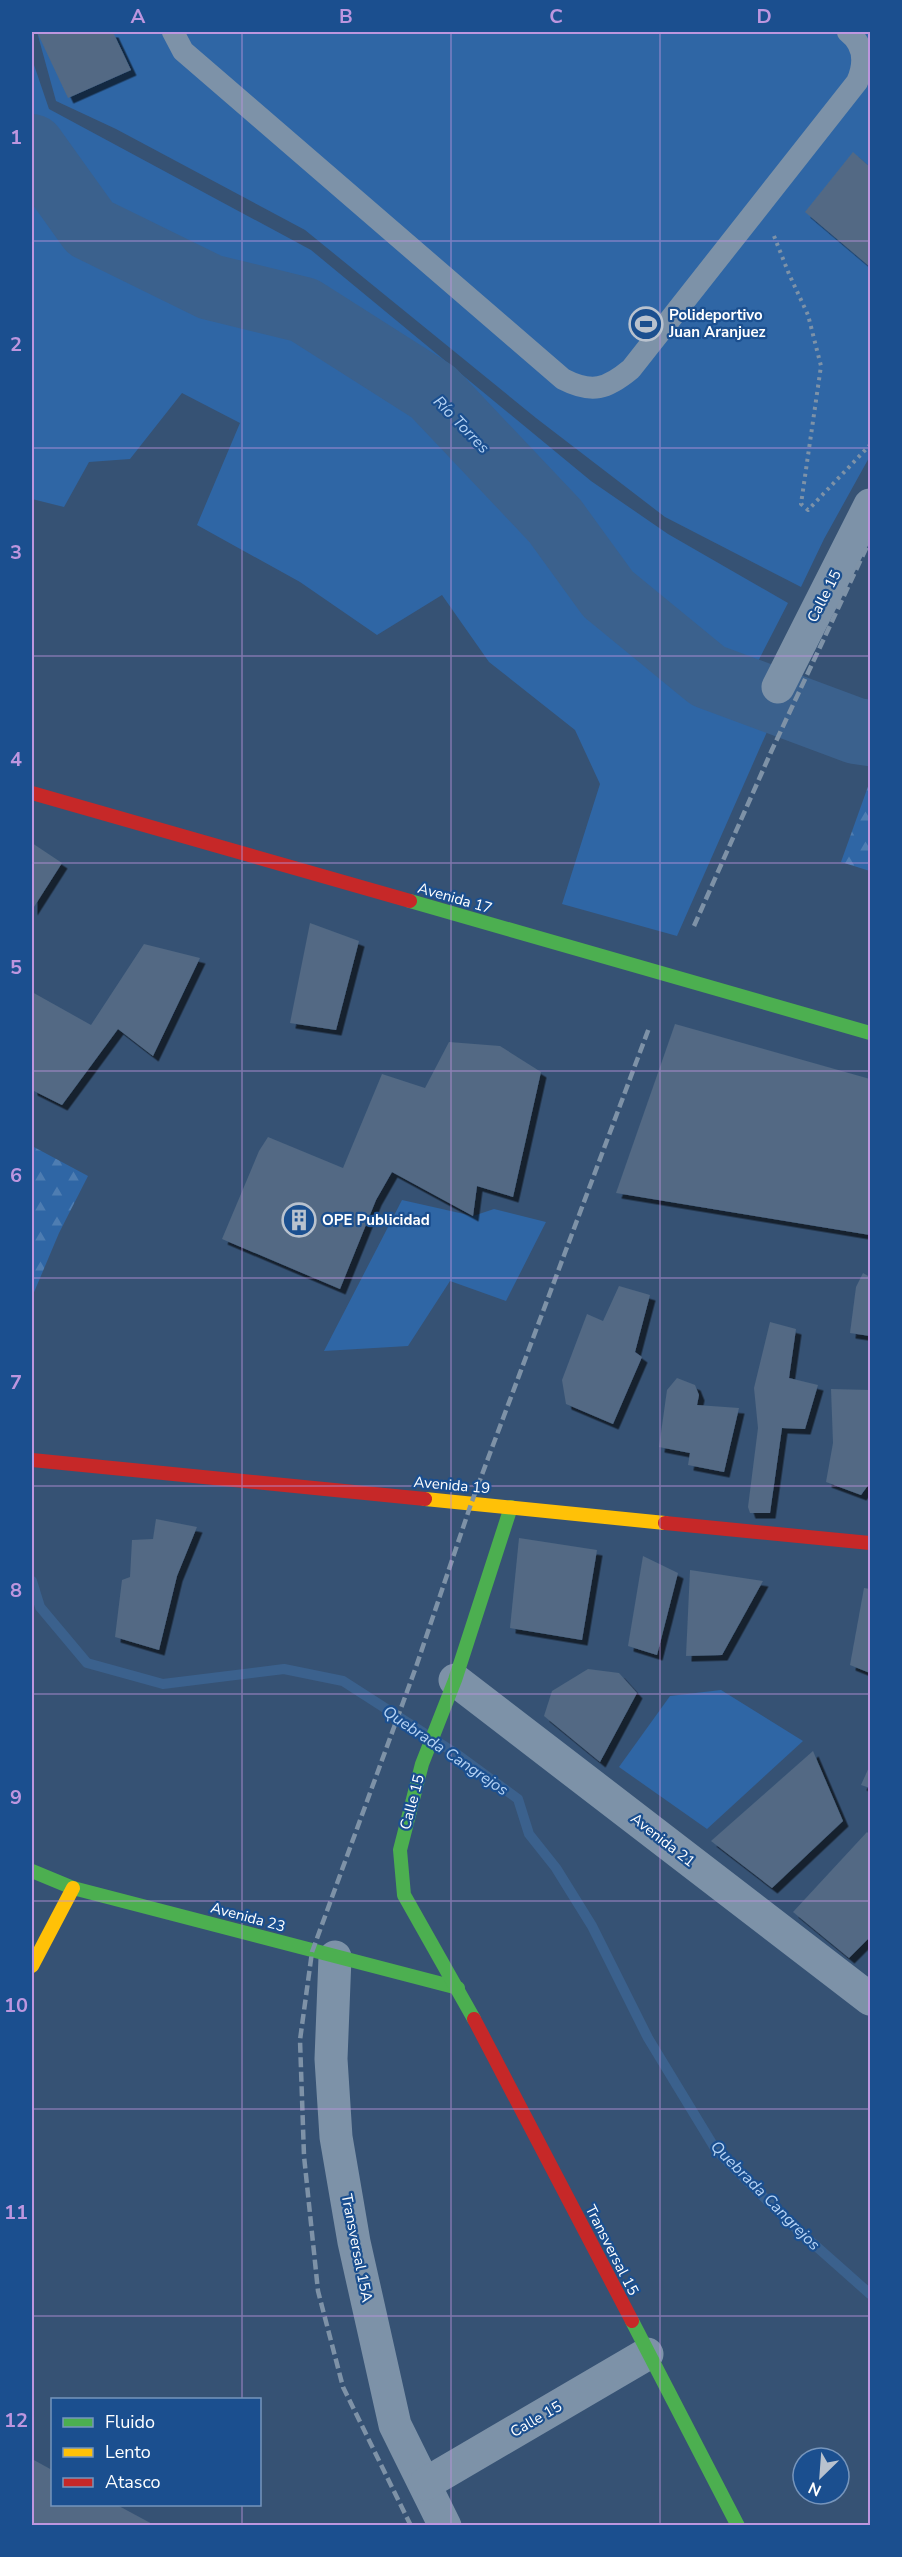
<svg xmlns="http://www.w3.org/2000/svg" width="902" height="2557" font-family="'Nunito Sans',sans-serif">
<defs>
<pattern id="forest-firs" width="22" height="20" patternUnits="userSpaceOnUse" patternTransform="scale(1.5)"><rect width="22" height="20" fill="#2f66a5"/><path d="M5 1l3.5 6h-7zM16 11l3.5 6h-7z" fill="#4e7db2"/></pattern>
<filter id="shadow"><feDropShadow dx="5.5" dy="5.5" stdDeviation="0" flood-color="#0009"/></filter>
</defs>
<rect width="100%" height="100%" fill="#365274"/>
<g fill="url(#forest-firs)">
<polygon points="870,781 870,871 841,862"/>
<polygon points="32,1146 88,1176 59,1233 32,1297"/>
</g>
<g fill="#2f66a5">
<polygon points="37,32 870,32 870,456 824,539 801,587 665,517 536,418 305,230 116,129 56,101"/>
<polygon points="32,59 49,109 311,250 591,481 668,534 788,603 733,710 770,725 677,936 562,904 600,784 575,730 489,662 442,595 377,635 300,582 197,525 240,423 182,393 130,459 89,462 64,507 32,499"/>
<polygon points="402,1200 473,1216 494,1209 546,1222 506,1301 450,1281 408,1346 324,1351"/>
<polygon points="721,1690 803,1741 707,1829 619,1767 670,1696"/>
</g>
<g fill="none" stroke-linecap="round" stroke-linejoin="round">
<polyline stroke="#3b618d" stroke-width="10" points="32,1581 40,1607 87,1663 163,1684 284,1669 343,1681 458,1755 518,1799 529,1834 556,1868 592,1926 648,2038 716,2150 790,2223 870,2294"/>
<polyline stroke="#3b618d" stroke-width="66" points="32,147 90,228 210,287 304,310 433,392 555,521 608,594 708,676 856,731 870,733"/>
</g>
<g fill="#526984" filter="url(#shadow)">
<polygon points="37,32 113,32 131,70 68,98"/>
<polygon points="853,152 870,167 870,267 805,212"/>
<polygon points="32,843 62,863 32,910"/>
<polygon points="310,923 359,941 336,1030 290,1023"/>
<polygon points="144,944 200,958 153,1056 118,1029 62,1105 32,1090 32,992 91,1025"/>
<polygon points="675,1024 870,1079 870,1235 616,1193"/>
<polygon points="449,1042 500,1046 541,1072 513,1197 477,1186 473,1216 392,1172 376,1200 340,1289 222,1239 259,1151 268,1137 343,1168 382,1074 425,1088"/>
<polygon points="863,1273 870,1277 870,1336 850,1333 856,1287"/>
<polygon points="619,1286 650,1295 635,1352 642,1357 613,1424 566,1404 562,1380 587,1314 603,1321"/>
<polygon points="770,1322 796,1329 789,1378 818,1385 805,1429 782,1428 770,1513 750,1513 748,1507 758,1428 754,1388"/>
<polygon points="677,1378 695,1385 699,1395 697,1405 739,1408 724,1472 688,1465 690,1453 659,1447 667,1390"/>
<polygon points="831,1389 870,1390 870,1471 869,1484 861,1495 826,1482 833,1443"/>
<polygon points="156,1519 197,1527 177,1576 159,1650 115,1637 122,1580 130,1577 132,1540 153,1539"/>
<polygon points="519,1538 597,1550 582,1640 510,1628"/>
<polygon points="643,1556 678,1573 657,1655 628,1646"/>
<polygon points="690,1570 763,1581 722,1655 686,1656"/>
<polygon points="864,1588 870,1589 870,1673 850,1665"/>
<polygon points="588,1669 619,1673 637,1693 600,1762 544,1716 552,1691"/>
<polygon points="813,1751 843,1821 772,1888 711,1841"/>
<polygon points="870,1765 870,1788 861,1785"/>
<polygon points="867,1832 870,1835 870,1937 849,1958 793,1912"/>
<polygon points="32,2459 52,2470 52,2505 117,2505 156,2526 32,2526"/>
</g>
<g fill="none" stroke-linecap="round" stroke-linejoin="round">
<polyline stroke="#7d92a8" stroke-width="4" stroke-dasharray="3 4.5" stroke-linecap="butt" points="774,236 789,274 808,315 821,366 801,504 808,510 870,445"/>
<path stroke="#7d92a8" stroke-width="22" d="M173,32l10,19 380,328c29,15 44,10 68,-10l226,-287c8,-18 8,-37 -9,-50"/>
<g stroke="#7d92a8" stroke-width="33">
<polyline points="778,687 870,505"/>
<polyline points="455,1680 870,1999"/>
<polyline points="335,1957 331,2059 336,2137 354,2242 395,2425 445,2526"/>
<polyline points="425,2484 647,2354"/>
</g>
<g stroke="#4caf50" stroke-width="14">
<polyline points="410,901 870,1033"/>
<polyline points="32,1871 73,1888 458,1988"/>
<polyline points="474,2019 404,1895 400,1850 422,1764 455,1680 511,1507"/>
<polyline points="632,2321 738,2526"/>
</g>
<g stroke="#ffc107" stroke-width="14">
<polyline points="425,1499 665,1523"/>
<polyline points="32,1966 73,1888"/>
</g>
<g stroke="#c62828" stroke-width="14">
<polyline points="32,793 410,901"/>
<polyline points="32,1460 425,1499"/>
<polyline points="665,1523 870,1543"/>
<polyline points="474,2019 632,2321"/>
</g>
<g stroke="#7e92a7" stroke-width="4.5" stroke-dasharray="10 4.5" stroke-linecap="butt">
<polyline points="694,926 771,752 870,540"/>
<polyline points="411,2526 343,2387 318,2291 304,2156 300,2040 312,1952 416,1667 471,1504 649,1028"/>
</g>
</g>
<path fill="none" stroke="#bd96df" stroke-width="1.5" stroke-opacity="0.55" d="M242,32v2368M451,32v2494M660,32v2494M32,241h838M32,448h838M32,656h838M32,863h838M32,1071h838M32,1278h838M32,1486h838M32,1694h838M32,1901h838M32,2109h838M32,2316h838M242,2504v22"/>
<defs>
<g id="stadium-ring" transform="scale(1.725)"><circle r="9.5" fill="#1b4f8f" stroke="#b9c2ce" stroke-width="1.5"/><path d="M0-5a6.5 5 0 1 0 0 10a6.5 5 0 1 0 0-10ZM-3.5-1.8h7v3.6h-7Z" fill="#b9c2ce"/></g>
<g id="building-ring" transform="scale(1.725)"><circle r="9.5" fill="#1b4f8f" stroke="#b9c2ce" stroke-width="1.5"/><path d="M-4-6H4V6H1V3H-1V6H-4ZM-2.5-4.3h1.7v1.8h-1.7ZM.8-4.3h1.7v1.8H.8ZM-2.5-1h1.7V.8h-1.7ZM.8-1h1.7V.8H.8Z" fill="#b9c2ce"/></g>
</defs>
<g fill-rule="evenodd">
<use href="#stadium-ring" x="646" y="324"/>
<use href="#building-ring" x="299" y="1220"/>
</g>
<g text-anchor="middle" stroke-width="4.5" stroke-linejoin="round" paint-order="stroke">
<g font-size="15" font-weight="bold" fill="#fff" stroke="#1b4f8f" text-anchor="start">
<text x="669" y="320">Polideportivo<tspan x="669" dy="17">Juan Aranjuez</tspan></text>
<text x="322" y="1225">OPE Publicidad</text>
</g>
<g font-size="15" fill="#fff" stroke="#1b4f8f">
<text transform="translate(824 596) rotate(-63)" y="5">Calle 15</text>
<text transform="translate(455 898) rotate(16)" y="5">Avenida 17</text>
<text transform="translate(452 1485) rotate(5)" y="5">Avenida 19</text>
<text transform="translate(412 1802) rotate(-75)" y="5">Calle 15</text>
<text transform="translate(663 1840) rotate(38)" y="5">Avenida 21</text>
<text transform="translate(248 1917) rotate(15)" y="5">Avenida 23</text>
<text transform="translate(357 2248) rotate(79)" y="5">Transversal 15A</text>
<text transform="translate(612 2250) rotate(63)" y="5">Transversal 15</text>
<text transform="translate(536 2419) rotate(-30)" y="5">Calle 15</text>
</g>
<g font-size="16" font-style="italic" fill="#b5d3f5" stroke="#1b4f8f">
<text transform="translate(462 424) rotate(46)" y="6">Río Torres</text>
<text transform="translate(446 1750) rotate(34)" y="6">Quebrada Cangrejos</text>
<text transform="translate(766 2195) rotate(45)" y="6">Quebrada Cangrejos</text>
</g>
</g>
<rect width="902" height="2557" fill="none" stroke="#1b4f8f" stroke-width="66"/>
<rect x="51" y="2398" width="210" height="108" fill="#1b4f8f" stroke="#7695bc" stroke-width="1.5"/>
<rect x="63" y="2418" width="30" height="9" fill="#4caf50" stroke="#7695bc" stroke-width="1.5"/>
<text x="105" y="2428" font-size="18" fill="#ffffff">Fluido</text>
<rect x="63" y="2448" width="30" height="9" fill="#ffc107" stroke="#7695bc" stroke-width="1.5"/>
<text x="105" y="2458" font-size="18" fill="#ffffff">Lento</text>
<rect x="63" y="2478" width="30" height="9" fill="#c62828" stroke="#7695bc" stroke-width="1.5"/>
<text x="105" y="2488" font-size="18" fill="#ffffff">Atasco</text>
<g transform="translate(821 2476) rotate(205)"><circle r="28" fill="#1b4f8f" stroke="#7695bc" stroke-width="1.5"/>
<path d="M0-4.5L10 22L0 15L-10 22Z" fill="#b9c2ce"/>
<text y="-9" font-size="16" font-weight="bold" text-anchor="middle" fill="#ffffff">N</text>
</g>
<rect x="33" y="33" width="836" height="2491" fill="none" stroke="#bd96df" stroke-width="2"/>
<g font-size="20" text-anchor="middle" font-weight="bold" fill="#bd96df">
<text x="138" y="23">A</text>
<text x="346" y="23">B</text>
<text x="556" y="23">C</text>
<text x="764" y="23">D</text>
<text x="16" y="144">1</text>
<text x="16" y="351">2</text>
<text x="16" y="559">3</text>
<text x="16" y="766">4</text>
<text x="16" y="974">5</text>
<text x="16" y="1182">6</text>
<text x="16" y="1389">7</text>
<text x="16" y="1597">8</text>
<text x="16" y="1804">9</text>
<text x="16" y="2012">10</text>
<text x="16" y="2219">11</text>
<text x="16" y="2427">12</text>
</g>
</svg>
